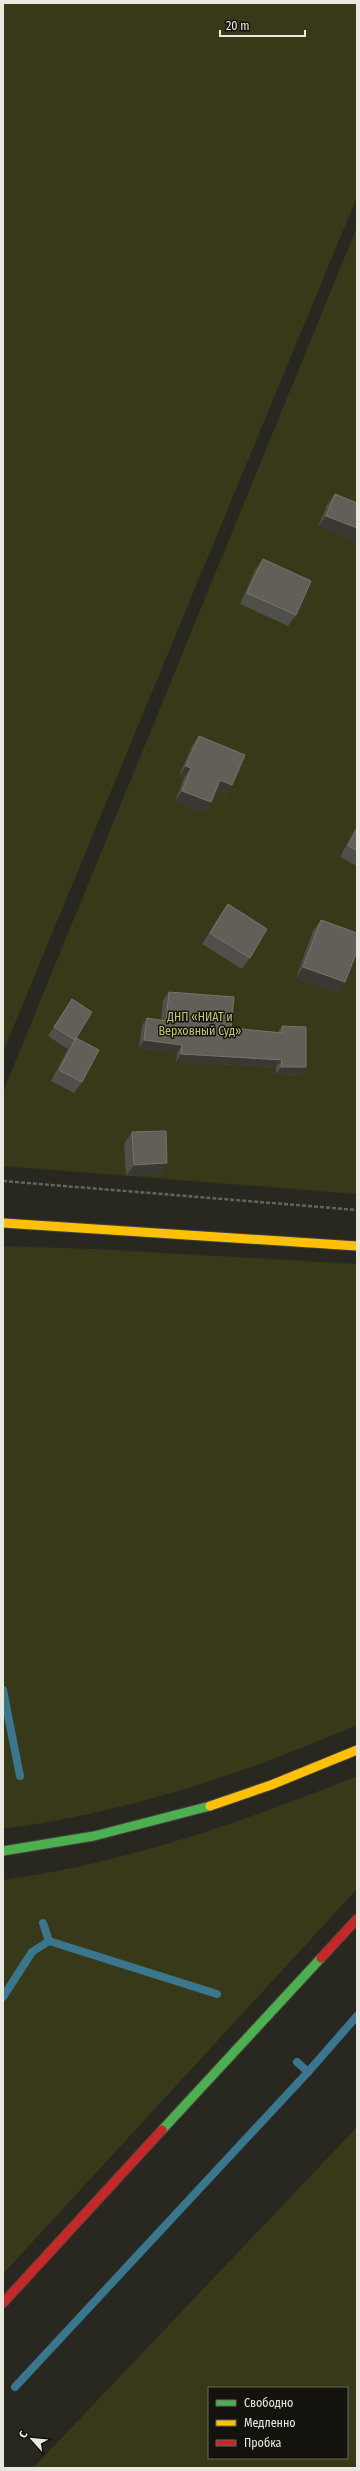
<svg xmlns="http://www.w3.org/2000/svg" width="360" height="2471" font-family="'Fira Sans Condensed',sans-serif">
<rect width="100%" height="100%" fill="#282720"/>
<g fill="#373918" fill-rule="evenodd">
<polygon points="3,3 357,3 357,197 3,1052"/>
<polygon points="357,227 357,1194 3,1166 3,1092"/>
<path d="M3,1246l92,3 262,15v461c-117,50 -227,87 -354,104z"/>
<path d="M357,1776v113l-354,385v-394c123,-17 239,-58 354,-104z"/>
<path d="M357,2127v341h-324zM209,2388h138v70h-138z"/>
</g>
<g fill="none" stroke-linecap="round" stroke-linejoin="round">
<g stroke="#3a768d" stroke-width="8">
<polyline points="3,1690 20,1776"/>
<polyline points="43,1923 49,1941"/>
<polyline points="3,1997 32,1952 49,1941 217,1994"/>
<polyline points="297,2062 308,2072"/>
<polyline points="15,2387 308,2072 357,2016"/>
</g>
<g stroke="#44433d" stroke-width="11">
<g id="fast">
<polyline points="3,1851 94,1836 210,1806"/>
<polyline points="162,2130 321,1958"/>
</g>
</g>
<g stroke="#44433d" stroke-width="11">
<g id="slow">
<polyline points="3,1223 357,1246"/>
<polyline points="210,1806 271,1785 357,1750"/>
</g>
</g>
<g stroke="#44433d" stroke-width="11">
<g id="jam">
<polyline points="321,1958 357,1919"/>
<polyline points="3,2303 162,2130"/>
</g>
</g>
<polyline stroke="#64635e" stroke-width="2.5" stroke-dasharray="4 2" stroke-linecap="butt" points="3,1181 357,1210"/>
<use href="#fast" stroke="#4caf50" stroke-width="9"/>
<use href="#slow" stroke="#ffc107" stroke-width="9"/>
<use href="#jam" stroke="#c62828" stroke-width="9"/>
</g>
<g fill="#514f49">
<polygon points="335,494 357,503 318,527 327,505"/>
<polygon points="263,559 296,615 288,626 240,604 255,570"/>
<polygon points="199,736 232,785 225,795 215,791 211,802 204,812 175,801 184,778 179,776 192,746"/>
<polygon points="357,825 357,866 340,857"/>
<polygon points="228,904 250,958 242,969 202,944 220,915"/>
<polygon points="321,920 345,982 338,993 296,978 313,931"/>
<polygon points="169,992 231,1028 278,1032 282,1026 300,1075 276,1074 276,1067 176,1062 177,1053 139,1048 142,1025 147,1018 161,1020 163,1000"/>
<polygon points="72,999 75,1040 82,1082 74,1093 51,1081 68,1049 48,1036"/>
<polygon points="132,1132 167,1163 160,1174 126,1176 124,1144"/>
</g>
<g fill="#3a3832">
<polygon points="326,516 357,528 357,542 318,527"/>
<polygon points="186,766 191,768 184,778 179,776"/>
<polygon points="220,780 232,785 225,795 213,790"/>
<polygon points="182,791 211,802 204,812 175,801"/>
<polygon points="303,967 345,982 338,993 296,978"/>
<polygon points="144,1040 182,1045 177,1053 139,1048"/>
<polygon points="181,1054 282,1060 276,1067 176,1062"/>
<polygon points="281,1067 306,1067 300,1075 276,1074"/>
<polygon points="167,1163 160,1174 126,1176 134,1165"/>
</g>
<g fill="#625f59" stroke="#77746e">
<polygon points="335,494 357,503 357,528 326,516"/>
<polygon points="263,559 311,581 296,615 247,593"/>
<polygon points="199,736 245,755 232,785 220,780 211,802 182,791 191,768 186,766"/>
<polygon points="357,829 357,850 348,846"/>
<polygon points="228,904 267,929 250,958 210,933"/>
<polygon points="321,920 357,933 357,951 345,982 303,967"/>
<polygon points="169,992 234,997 231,1028 282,1033 282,1026 306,1027 306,1067 281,1067 282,1060 181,1054 182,1045 144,1040 147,1018 166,1021"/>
<polygon points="72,999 92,1012 75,1040 54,1027"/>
<polygon points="76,1038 99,1050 82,1082 59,1070"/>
<polygon points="166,1131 167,1163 134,1165 132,1132"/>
</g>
<g text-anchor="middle" stroke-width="3" stroke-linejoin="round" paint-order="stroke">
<g font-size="12" fill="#c2c975" stroke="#14120d">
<text x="200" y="1021">ДНП «НИАТ и<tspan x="200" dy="14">Верховный Суд»</tspan></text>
</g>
</g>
<rect width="360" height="2471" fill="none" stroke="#e9e8df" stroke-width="8"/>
<rect x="208" y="2387" width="140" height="72" fill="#14120d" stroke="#696861"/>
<rect x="216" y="2400" width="20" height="6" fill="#4caf50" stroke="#696861"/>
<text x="244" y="2407" font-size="12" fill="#e9e8df">Свободно</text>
<rect x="216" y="2420" width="20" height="6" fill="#ffc107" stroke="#696861"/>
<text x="244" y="2427" font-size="12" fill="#e9e8df">Медленно</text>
<rect x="216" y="2440" width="20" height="6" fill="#c62828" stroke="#696861"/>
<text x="244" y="2447" font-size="12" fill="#e9e8df">Пробка</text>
<g transform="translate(32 2439) rotate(297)" stroke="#14120d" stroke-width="3" paint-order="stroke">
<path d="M0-3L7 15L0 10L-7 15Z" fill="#e9e8df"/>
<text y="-6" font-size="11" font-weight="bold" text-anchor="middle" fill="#e9e8df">С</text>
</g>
<path d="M220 30v6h85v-6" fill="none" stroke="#e9e8df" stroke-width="2"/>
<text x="226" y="30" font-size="12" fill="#e9e8df" stroke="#14120d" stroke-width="3" paint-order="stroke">20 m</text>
</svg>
